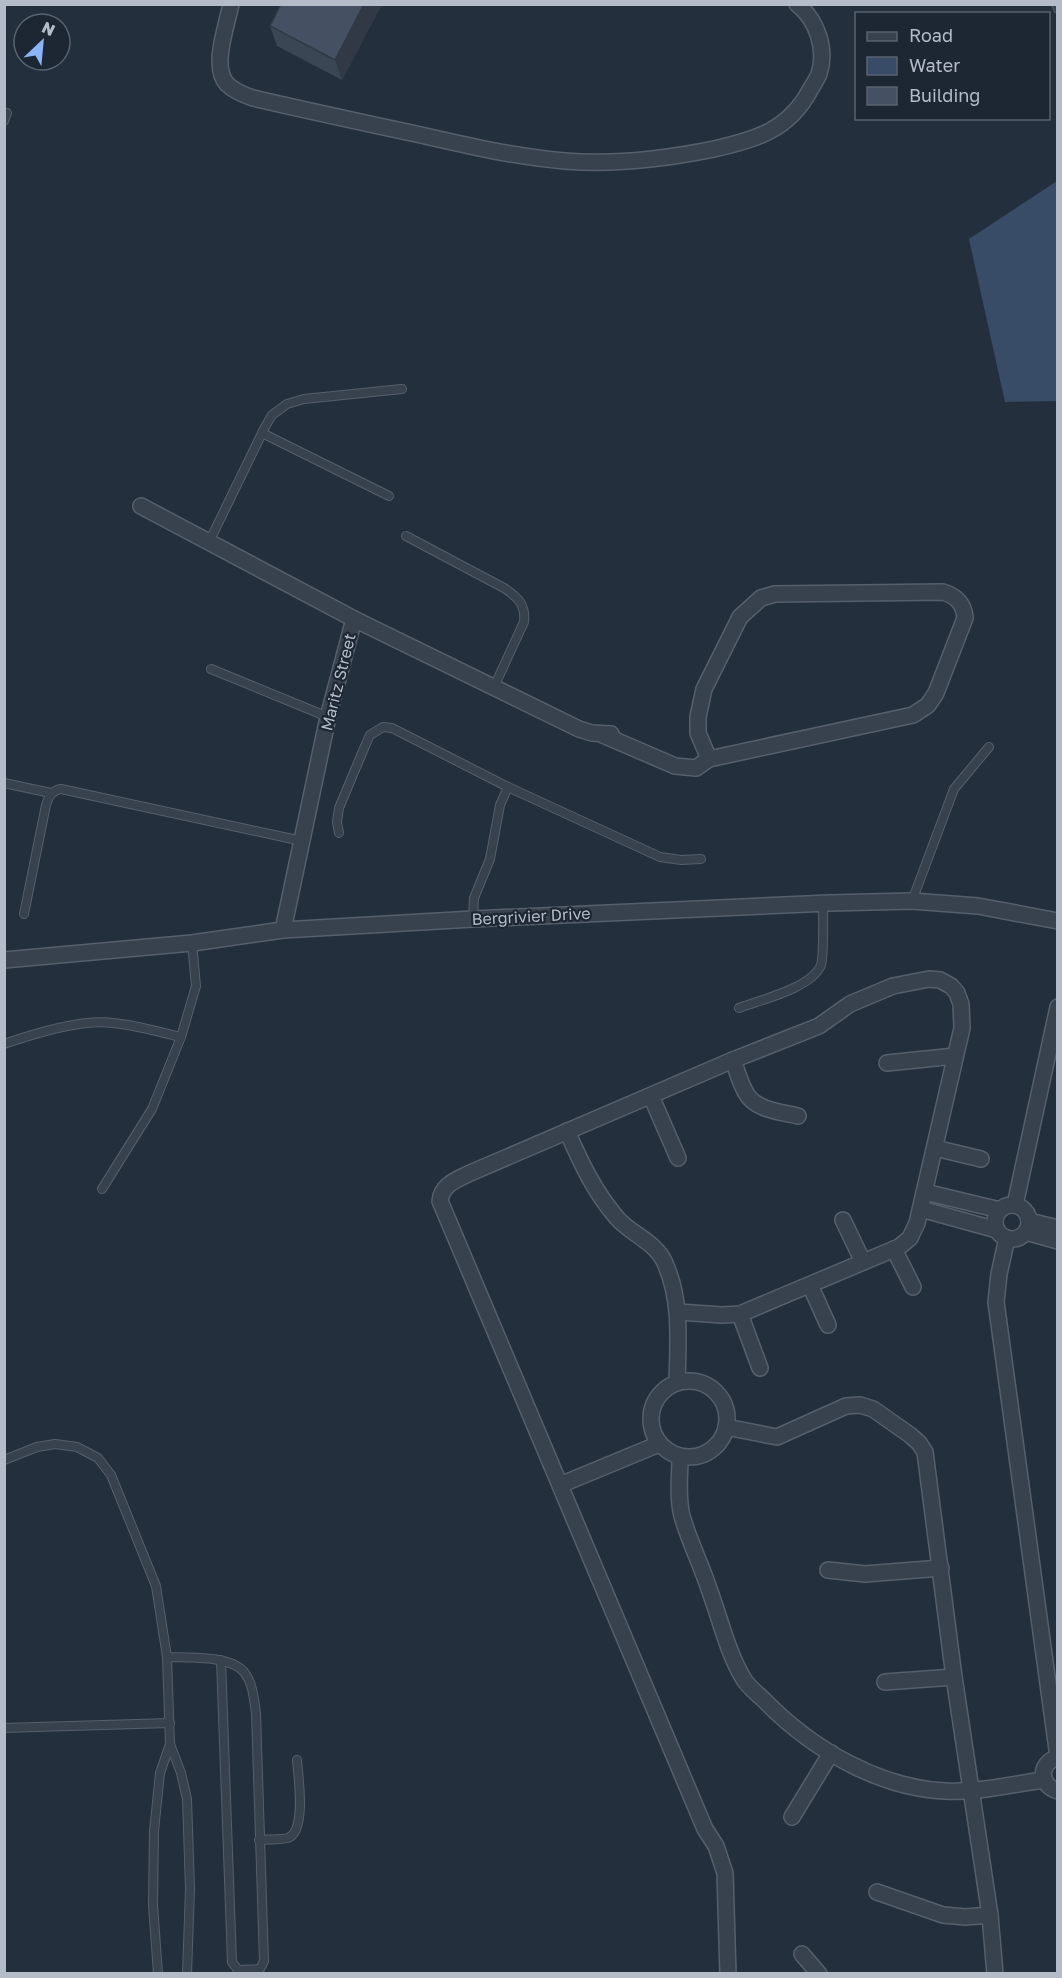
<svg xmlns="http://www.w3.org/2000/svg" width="1062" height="1978" font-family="'Golos Text',sans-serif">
<rect width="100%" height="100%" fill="#242f3e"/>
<polygon fill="#394c67" points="1057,181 1057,401 1005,402 969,239"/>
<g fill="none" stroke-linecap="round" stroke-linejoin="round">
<g stroke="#565f6c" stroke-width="10">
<g id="lane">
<polyline points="1056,4 1058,9"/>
<polyline points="4,121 7,113"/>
<polyline points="262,433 389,496"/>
<path d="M406,536l98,52c14,9 22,17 20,34l-30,65"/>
<polyline points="209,542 265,427 272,415 287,404 304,399 402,389"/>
<polyline points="211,669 328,717"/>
<polyline points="4,783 51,793"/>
<polyline points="339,833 337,822 339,808 365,746 370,735 383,727 392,728 508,787 660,857 681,860 701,859"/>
<polyline points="912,901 954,789 989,747"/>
<path d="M24,914l22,-109c3,-9 5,-14 15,-16l241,52"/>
<polyline points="473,919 474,898 490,859 500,805 508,787"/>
<path d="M739,1008c21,-8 73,-20 82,-43 3,-10 2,-49 2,-62"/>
<path d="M4,1044c29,-10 79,-25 109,-21 23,2 46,9 68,14"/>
<polyline points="102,1189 152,1109 181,1037 196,986 192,943"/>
<polyline points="4,1460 37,1447 55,1444 77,1447 98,1458 111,1475 156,1586 167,1657 170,1744 181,1773 187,1799 190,1889 187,1974"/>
<path d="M167,1657c21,1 63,-2 77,15 9,11 10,28 12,41l8,248 -4,8 -22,1 -6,-8 -11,-302"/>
<polyline points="4,1728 170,1723"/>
<path d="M259,1840c9,-1 21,0 29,-2 19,-7 10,-63 9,-78"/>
<polyline points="158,1974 153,1905 154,1831 160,1773 170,1744"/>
</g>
</g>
<g stroke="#565f6c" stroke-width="18">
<g id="street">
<path d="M231,4c-4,21 -20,63 -4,80 7,7 17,11 26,14 56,13 112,25 168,37 48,11 95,22 144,26 49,4 100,-2 149,-12 41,-9 75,-19 96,-59 3,-5 7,-11 9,-16 8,-25 -2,-54 -22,-70"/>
<polyline points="141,506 354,619"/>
<path d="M603,735l72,31 21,2 13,-9 204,-44 15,-10 8,-12 29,-75c-1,-15 -9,-22 -22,-26l-168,2 -14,4 -21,19 -36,72 -6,28v16l11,26"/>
<polyline points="283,930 328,717 354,619 579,729 592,733 611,734"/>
<polyline points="4,960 192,943 283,930 473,919 829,903 912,901 978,906 1058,921"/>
<path d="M733,1060c4,11 7,23 13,33 9,17 35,19 52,23"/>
<polyline points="887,1063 955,1056"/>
<polyline points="651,1096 678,1158"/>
<path d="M567,1131c14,32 27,60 50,87 14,16 38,24 47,43 18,38 14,81 13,122"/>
<polyline points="935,1148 981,1159"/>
<polyline points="925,1192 1000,1210"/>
<circle cx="1012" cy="1222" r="17"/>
<polyline points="1015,1205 1058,1007"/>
<polyline points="921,1209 997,1230"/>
<polyline points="843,1220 863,1262"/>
<polyline points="1029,1221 1058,1228"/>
<polyline points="1026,1232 1058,1241"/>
<path d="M1007,1238l-8,36 -3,28 62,455c-19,6 -20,28 0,34"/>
<polyline points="894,1249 913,1287"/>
<polyline points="810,1285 828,1325"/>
<path d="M678,1312l44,3 18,-1 159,-67 11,-9 7,-15 45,-195 -1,-24 -4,-11 -6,-7 -11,-6 -11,-1 -36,7 -43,18 -31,22 -86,34 -265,114c-14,7 -26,11 -28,27l265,628 11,17 9,27 3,101"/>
<polyline points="740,1314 760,1368"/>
<circle cx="689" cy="1419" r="38"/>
<polyline points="726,1427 777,1437 846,1406 860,1405 873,1409 910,1435 919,1443 925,1452 954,1677 990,1915 995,1974"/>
<path d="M680,1457c0,19 -3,40 2,59 7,25 19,48 27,73 11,29 18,62 34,89 5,9 15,16 22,23 46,47 113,87 180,90 32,2 67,-7 99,-11"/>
<polyline points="560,1485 659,1444"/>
<polyline points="828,1570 865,1574 941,1568"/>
<polyline points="885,1682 954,1677"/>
<polyline points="792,1817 831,1753"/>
<polyline points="877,1892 943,1915 965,1917 990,1915"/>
<polyline points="802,1954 819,1974"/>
</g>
</g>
<use href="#lane" stroke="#38414e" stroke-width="8"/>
<use href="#street" stroke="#38414e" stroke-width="15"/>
</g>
<polygon fill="#3b4654" points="382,4 342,80 277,46 270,26"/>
<polygon fill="#303945" points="364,4 382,4 342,80 335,60"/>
<polygon fill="#455162" stroke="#303945" stroke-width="1.5" points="281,4 364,4 335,60 270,26"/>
<g text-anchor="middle" stroke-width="4.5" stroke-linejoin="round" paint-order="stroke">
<g font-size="16" fill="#b4bcc9" stroke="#1d2633">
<text transform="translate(338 682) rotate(-76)" y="6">Maritz Street</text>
<text transform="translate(531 916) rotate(-3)" y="6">Bergrivier Drive</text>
</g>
</g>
<rect width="1062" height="1978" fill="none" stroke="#b4bcc9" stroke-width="12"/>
<rect x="855" y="12" width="195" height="108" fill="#1d2633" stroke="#59626f" stroke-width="1.5"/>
<rect x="867" y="32" width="30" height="9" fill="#38414e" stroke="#59626f" stroke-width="1.5"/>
<text x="909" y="42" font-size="18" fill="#b4bcc9">Road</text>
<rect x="867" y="57" width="30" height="18" fill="#394c67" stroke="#59626f" stroke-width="1.5"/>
<text x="909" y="72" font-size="18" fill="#b4bcc9">Water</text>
<rect x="867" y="87" width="30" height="18" fill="#455162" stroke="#59626f" stroke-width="1.5"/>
<text x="909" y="102" font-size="18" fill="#b4bcc9">Building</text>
<g transform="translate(42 42) rotate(26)"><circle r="28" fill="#1d2633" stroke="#59626f" stroke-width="1.5"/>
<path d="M0-4.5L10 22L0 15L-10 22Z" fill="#8ab4f8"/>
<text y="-9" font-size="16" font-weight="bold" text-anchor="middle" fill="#b4bcc9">N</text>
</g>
</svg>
